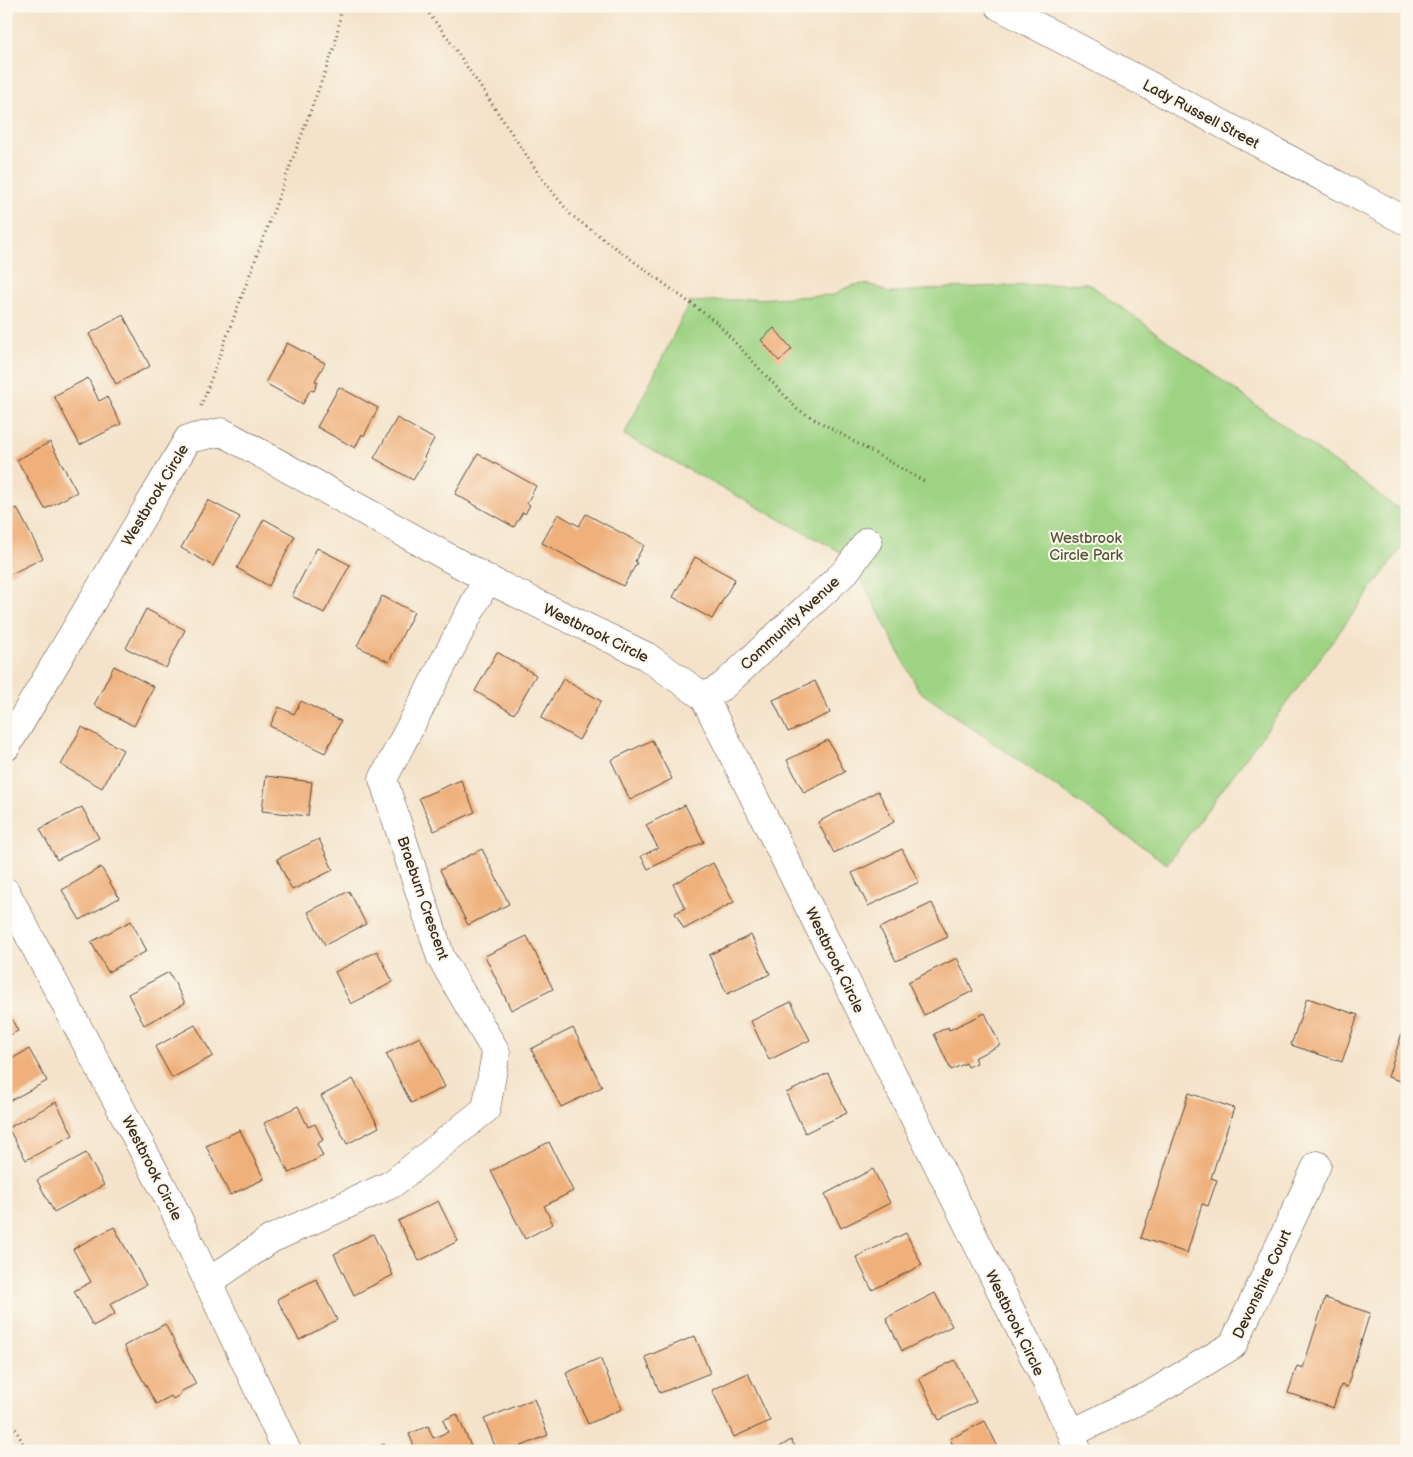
<svg xmlns="http://www.w3.org/2000/svg" width="1413" height="1457" font-family="'Balsamiq Sans',sans-serif">
<rect width="100%" height="100%" fill="#fbf7ec"/>
<filter id="ink" filterUnits="userSpaceOnUse"><feTurbulence type="fractalNoise" baseFrequency=".02" numOctaves="2"/><feDisplacementMap in="SourceGraphic" scale="10" xChannelSelector="R" yChannelSelector="G"/><feConvolveMatrix kernelMatrix="1 2 1 2 8 2 1 2 1" color-interpolation-filters="sRGB"/></filter>
<filter id="wash" filterUnits="userSpaceOnUse"><feTurbulence type="fractalNoise" baseFrequency=".0096" numOctaves="4" result="noise"/><feDisplacementMap in="SourceGraphic" scale="20" xChannelSelector="R" yChannelSelector="G"/><feGaussianBlur stdDeviation="1.12" result="paint"/><feColorMatrix in="noise" values="0 0 0 0 0 0 0 0 0 0 0 0 0 0 0 0 0 1.4 0 .05"/><feComposite in="paint" operator="in"/></filter>
<g filter="url(#wash)">
<rect width="100%" height="100%" fill="#f4e3ca"/>
<path fill="#9fd384" stroke="#6d7e51" d="M1088,283l319,232v26l-240,323 -248,-173 -69,-134 -226,-122 66,-133 144,-7c17,-13 36,-15 54,-2l60,-5z"/>
<g id="blocks">
<g fill="#efb07c">
<polygon points="123,315 150,366 116,384 89,334"/>
<polygon points="774,328 792,349 779,361 761,340"/>
<polygon points="287,343 325,363 315,381 318,382 314,391 310,390 303,404 265,383"/>
<polygon points="88,378 99,401 107,397 121,424 80,445 54,396"/>
<polygon points="339,387 378,408 364,436 362,434 355,448 317,427"/>
<polygon points="397,418 434,439 424,457 426,459 413,480 374,458"/>
<polygon points="50,442 77,492 45,509 17,460"/>
<polygon points="478,454 536,486 527,503 530,505 525,514 523,512 514,527 455,494"/>
<polygon points="208,500 240,517 213,566 181,548"/>
<polygon points="17,508 43,558 9,575 6,571 6,513"/>
<polygon points="558,514 579,526 586,514 644,545 635,561 637,563 623,586 542,543"/>
<polygon points="264,519 295,536 269,586 237,568"/>
<polygon points="317,548 350,565 324,613 292,596"/>
<polygon points="695,557 735,579 712,619 673,597"/>
<polygon points="382,596 414,612 389,662 357,646"/>
<polygon points="146,609 185,630 166,668 126,648"/>
<polygon points="497,652 536,675 514,714 475,691"/>
<polygon points="114,666 154,687 134,726 94,705"/>
<polygon points="563,679 601,701 579,740 541,718"/>
<polygon points="815,681 830,713 788,732 773,700"/>
<polygon points="301,701 341,721 325,753 270,726 279,707 294,714"/>
<polygon points="82,727 123,750 102,788 61,765"/>
<polygon points="652,740 672,779 630,800 611,760"/>
<polygon points="828,740 845,772 804,793 787,760"/>
<polygon points="266,776 312,782 308,816 262,811"/>
<polygon points="461,780 475,812 434,831 419,798"/>
<polygon points="878,791 894,822 834,853 818,822"/>
<polygon points="685,805 704,842 648,869 641,856 658,848 646,825"/>
<polygon points="82,807 99,838 57,860 40,829"/>
<polygon points="319,839 333,870 292,890 277,859"/>
<polygon points="482,849 509,904 468,925 440,870"/>
<polygon points="902,849 919,882 868,906 852,873"/>
<polygon points="713,863 734,902 684,929 675,913 685,908 673,884"/>
<polygon points="101,867 119,898 80,920 62,890"/>
<polygon points="349,891 366,924 325,945 308,912"/>
<polygon points="932,903 948,937 896,961 880,928"/>
<polygon points="131,921 147,951 108,972 91,942"/>
<polygon points="751,935 770,974 727,994 709,955"/>
<polygon points="527,936 553,989 511,1010 485,956"/>
<polygon points="377,951 393,982 351,1004 335,972"/>
<polygon points="957,958 973,991 924,1015 908,982"/>
<polygon points="169,972 185,1003 144,1025 128,994"/>
<polygon points="1307,998 1358,1015 1342,1062 1291,1045"/>
<polygon points="791,1002 810,1040 769,1060 751,1021"/>
<polygon points="6,1009 18,1031 6,1037"/>
<polygon points="985,1013 1000,1045 974,1058 977,1063 968,1067 966,1063 951,1070 934,1034 948,1027 949,1030"/>
<polygon points="195,1025 213,1056 172,1078 155,1047"/>
<polygon points="573,1028 602,1087 561,1107 531,1049"/>
<polygon points="1403,1030 1407,1032 1407,1083 1388,1077"/>
<polygon points="420,1037 445,1087 411,1103 386,1054"/>
<polygon points="29,1049 47,1081 6,1103 6,1062"/>
<polygon points="828,1073 847,1113 805,1133 786,1093"/>
<polygon points="353,1079 379,1127 347,1144 321,1096"/>
<polygon points="1189,1093 1234,1108 1211,1178 1217,1180 1208,1206 1202,1204 1187,1253 1141,1238"/>
<polygon points="56,1102 73,1135 26,1160 8,1128"/>
<polygon points="298,1106 308,1127 315,1124 323,1140 317,1144 323,1156 289,1173 264,1123"/>
<polygon points="240,1130 264,1179 230,1195 206,1146"/>
<polygon points="549,1142 573,1191 544,1206 553,1224 525,1239 491,1171"/>
<polygon points="86,1153 104,1185 54,1212 37,1180"/>
<polygon points="873,1169 890,1203 841,1228 825,1194"/>
<polygon points="438,1201 458,1241 419,1261 398,1221"/>
<polygon points="114,1227 146,1285 110,1304 115,1314 93,1326 74,1291 91,1282 73,1249"/>
<polygon points="906,1233 922,1265 872,1290 856,1257"/>
<polygon points="373,1234 393,1275 354,1295 334,1254"/>
<polygon points="316,1279 337,1320 299,1340 277,1299"/>
<polygon points="935,1293 952,1326 902,1351 886,1318"/>
<polygon points="1325,1298 1370,1313 1347,1387 1341,1385 1333,1408 1288,1393 1297,1366 1303,1368"/>
<polygon points="165,1324 196,1384 180,1392 181,1394 173,1399 171,1396 156,1404 124,1346"/>
<polygon points="695,1336 710,1373 660,1393 645,1357"/>
<polygon points="600,1358 622,1409 588,1424 566,1373"/>
<polygon points="955,1360 976,1402 939,1420 919,1378"/>
<polygon points="748,1373 770,1421 734,1437 712,1390"/>
<polygon points="534,1399 548,1435 510,1451 497,1451 484,1419"/>
<polygon points="457,1414 473,1451 416,1451 409,1434 428,1426 433,1438 448,1432 443,1420"/>
<polygon points="985,1421 1000,1451 956,1451 950,1439"/>
<polygon points="791,1440 798,1451 773,1451"/>
<polygon points="384,1444 387,1451 368,1451"/>
</g>
</g>
</g>
<g filter="url(#ink)">
<use href="#blocks" fill-opacity="0" stroke="#574638" stroke-width="1"/>
<g fill="none" stroke-linecap="round" stroke-linejoin="round">
<g stroke="#574638" stroke-width="29">
<g id="minor">
<polyline points="999,6 1404,220"/>
<polyline points="704,697 723,686 846,571 868,541"/>
<polyline points="6,747 188,439 222,432 487,579 646,656 704,697 1072,1433 1077,1451"/>
<polyline points="6,892 169,1199 287,1451"/>
<polyline points="207,1283 271,1239 392,1184 486,1109 496,1052 441,958 383,779 487,579"/>
<polyline points="1072,1433 1150,1395 1233,1345 1317,1165"/>
</g>
</g>
<g stroke="#574638" stroke-width="3" stroke-dasharray="1 4" stroke-linecap="butt">
<polyline points="423,6 447,37 543,180 571,215 716,322 797,409 927,483"/>
<polyline points="201,406 335,45 342,6"/>
<polyline points="6,1411 27,1451"/>
</g>
<use href="#minor" stroke="#fff" stroke-width="28"/>
</g>
</g>
<g text-anchor="middle" stroke-width="4" stroke-linejoin="round" paint-order="stroke">
<g font-size="15" fill="#3b2a1e" stroke="#fbf7ec">
<text transform="translate(1201 114) rotate(28)" y="5">Lady Russell Street</text>
<text transform="translate(155 495) rotate(-59)" y="5">Westbrook Circle</text>
<text transform="translate(790 623) rotate(-43)" y="5">Community Avenue</text>
<text transform="translate(596 633) rotate(26)" y="5">Westbrook Circle</text>
<text transform="translate(423 898) rotate(71)" y="5">Braeburn Crescent</text>
<text transform="translate(835 960) rotate(64)" y="5">Westbrook Circle</text>
<text transform="translate(152 1168) rotate(63)" y="5">Westbrook Circle</text>
<text transform="translate(1262 1284) rotate(-65)" y="5">Devonshire Court</text>
<text transform="translate(1015 1323) rotate(64)" y="5">Westbrook Circle</text>
</g>
<g font-size="15" fill="#545438" stroke="#fbf7ec">
<text x="1086" y="543">Westbrook<tspan x="1086" dy="17">Circle Park</tspan></text>
</g>
</g>
<rect width="1413" height="1457" fill="none" stroke="#fbf7ec" stroke-width="25"/>
</svg>
